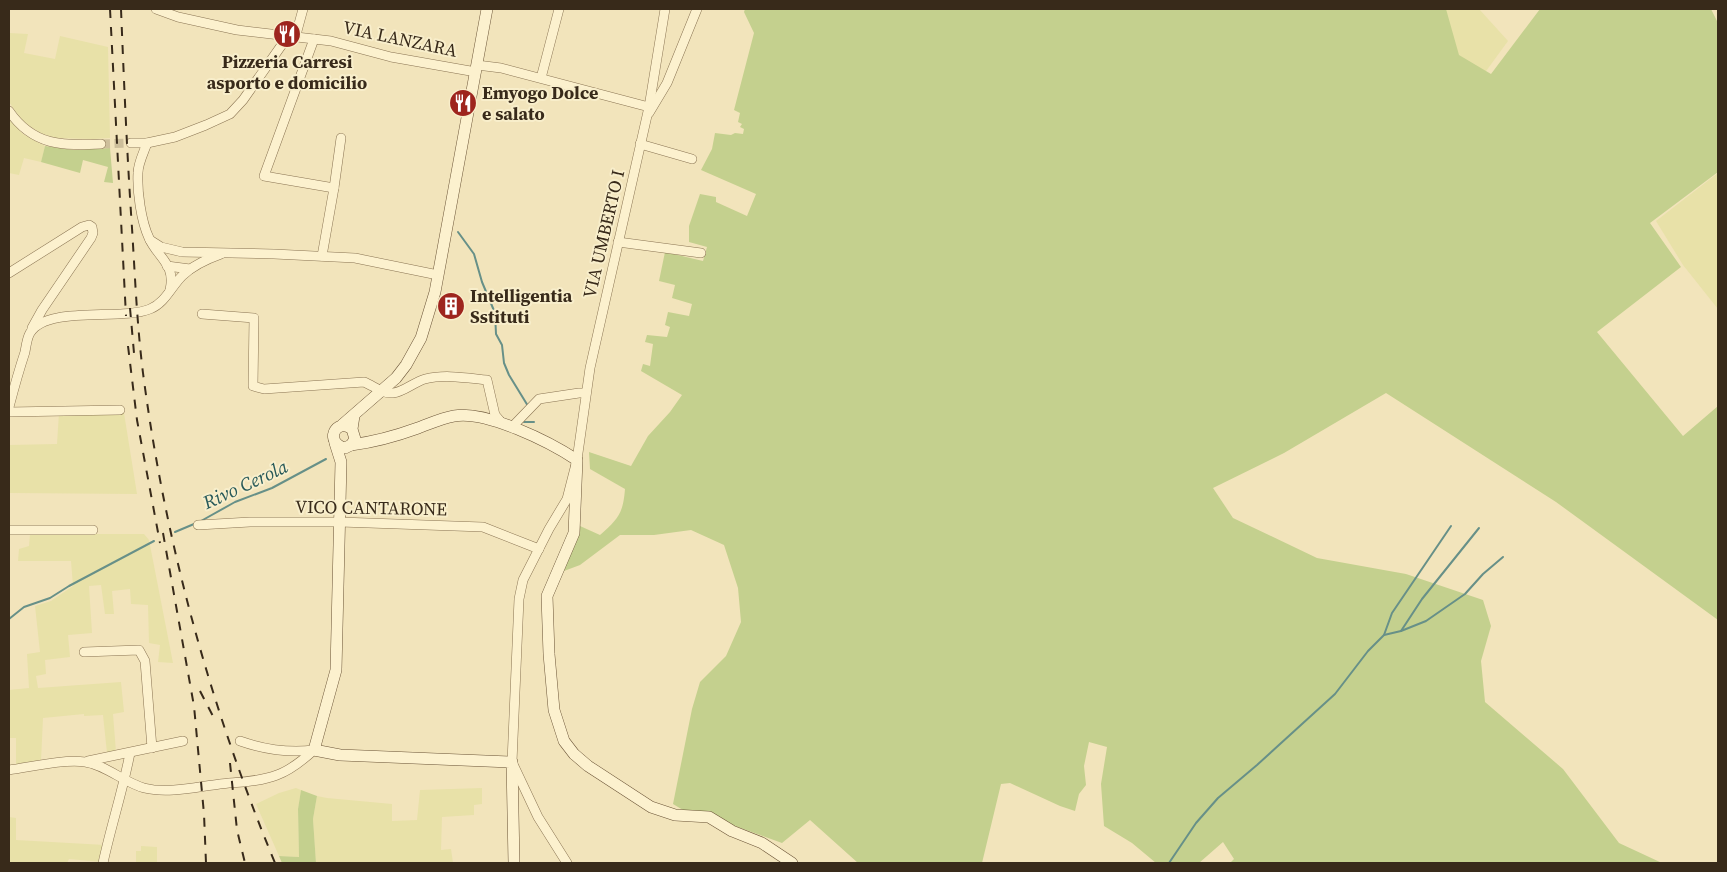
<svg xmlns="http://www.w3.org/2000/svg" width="1727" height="872" font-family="'Source Serif 4',serif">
<rect width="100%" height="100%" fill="#f2e4bb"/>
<g fill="#e8e1a8">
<polygon points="1436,9 1479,9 1508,41 1481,78 1452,62"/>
<polygon points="9,33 28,34 24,53 55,59 60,36 108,47 110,138 93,139 56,138 40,133 25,123 18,115 9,102"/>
<polygon points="9,118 23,134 45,146 41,162 24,158 19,175 9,173"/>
<polygon points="1718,173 1718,309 1683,265 1656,221"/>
<polygon points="59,413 124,413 137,494 9,493 9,445 57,444"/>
<polygon points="30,534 144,534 149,540 173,663 158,662 160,645 149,643 148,605 131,604 130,589 112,591 114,614 105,614 101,585 89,586 92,633 68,635 70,657 45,660 46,674 36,676 38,688 121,682 124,712 113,714 116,752 107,753 103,715 84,716 84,714 43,718 41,761 16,766 16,738 9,738 9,690 29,688 27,654 40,652 35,606 51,601 73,586 71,561 18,561 19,549 29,546"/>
<polygon points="296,788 301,790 298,809 299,857 279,856 256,804 279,793"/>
<polygon points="482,788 482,804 474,805 474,815 442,817 441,850 451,849 453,863 316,863 313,819 317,796 327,798 392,804 392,821 417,820 420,790"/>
<polygon points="9,817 16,818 16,840 105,845 102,862 69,859 67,863 9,863"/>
<polygon points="141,846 157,847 157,863 136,863 136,851 141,851"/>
</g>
<g fill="#c4d08e">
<path d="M745,9h701l13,46 32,19 49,-65h171l7,14v149l-68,51 31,44 -84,65 86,104 35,-30v214l-162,-118 -170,-109 -102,60 -71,35 20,30 84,40 89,16 77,26 8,26 -10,35 4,41 78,67 56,74 43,20h-432l4,-4 -11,-17 -24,21h-43l-24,-20 -28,-17 -3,-42 6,-37 -18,-5 -5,24 2,19 -7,9 -4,17 -15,-5 -50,-23 -9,1 -19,79h-124l-48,-43 -28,23 -47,-17 -23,-13 -29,-3 -10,-6 19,-95 8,-27 26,-26 15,-34 -3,-34 -14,-43 -33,-15 -37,5h-34l-40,30 -16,6 16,-45 20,9c18,-16 23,-21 25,-46l-35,-20 -1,-17 42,14 17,-30 22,-24 12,-17 -41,-24 2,-7 7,2 3,-22 -8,-2 2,-7 20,2 3,-10 -5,-2 3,-13 21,4 3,-12 -20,-6 3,-13 -16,-4 6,-29 38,9 4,-14 -18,-5v-16l11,-32 16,3v5l31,14 9,-22 -55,-24 11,-21 3,-16 16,2 4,-2 8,1 1,-5 -4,-2 2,-3 -4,-2 2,-9 -6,-3 20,-77 -10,-21z"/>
<polygon points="45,146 74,150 110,148 113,183 104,182 108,167 83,160 80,173 41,162"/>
<polygon points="301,790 317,796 313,819 316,863 282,863 279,856 299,857 298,809"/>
</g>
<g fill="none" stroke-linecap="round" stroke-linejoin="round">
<g stroke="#679088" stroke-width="2">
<polyline points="458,232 474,254 482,282 495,313 496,334 502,345 504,363 509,375 528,406"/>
<polyline points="524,422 534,422"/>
<polyline points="201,521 235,502 272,488 326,459"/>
<polyline points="175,532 194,524"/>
<polyline points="9,619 24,607 50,598 69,586 154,541"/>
<polyline points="1401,631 1426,621 1465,594 1483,574 1503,557"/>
<polyline points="1384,635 1401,631 1422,599 1479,528"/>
<polyline points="1169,863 1196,823 1218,798 1257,765 1335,694 1368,651 1384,635 1392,613 1451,526"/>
</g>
<polyline stroke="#cdbf9b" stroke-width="9" stroke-dasharray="9 4.5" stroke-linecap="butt" points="101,144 131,143"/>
<g stroke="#8a7453" stroke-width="10">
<g id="street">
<polyline points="156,9 178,17 237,30 331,41 391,57 476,72"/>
<polyline points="314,39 264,176 334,188"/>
<polyline points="477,65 501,68 649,107"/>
<polyline points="541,78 559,9"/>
<path d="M9,111c24,35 54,35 92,33"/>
<polyline points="649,113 667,83 697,9"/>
<polyline points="131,143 147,143 175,137 206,125 230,114 243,100 288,36 297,31 303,9"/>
<path d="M147,143c-3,9 -9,20 -9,30 -1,18 3,48 11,65 9,20 27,26 21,52"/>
<polyline points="640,144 692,159"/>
<polyline points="150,240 161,247 182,252 274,254 355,258 438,275"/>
<polyline points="618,242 701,253"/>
<polyline points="322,256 334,188 341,138"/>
<polyline points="167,266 190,269"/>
<polyline points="9,273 82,227 89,225 92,227 93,233 91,238 42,310 32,328"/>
<path d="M202,314l52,4 -1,68 11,3 100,-7c10,4 18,12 29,11 11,-1 21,-11 32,-14 20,-5 42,-1 62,1l8,35 6,7"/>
<path d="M9,407c5,-19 10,-37 16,-55 1,-6 2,-14 5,-19 17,-28 91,-12 120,-24 15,-6 21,-22 32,-33 11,-11 25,-17 39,-22"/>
<polyline points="9,412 120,410"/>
<polyline points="512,427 539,399 579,393 586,393"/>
<polyline points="198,525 250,522 340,522 483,527 539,549"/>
<polyline points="9,530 93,530"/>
<polyline points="84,652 139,650 145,661 152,748"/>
<path d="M240,741c23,8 50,12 74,9"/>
<polyline points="88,761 183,741"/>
<path d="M9,770c22,-3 54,-11 76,-8 21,3 38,20 59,26 24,6 52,-1 76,-4 19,-2 39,-2 57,-9 14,-5 26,-15 37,-25"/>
<path d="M103,863c8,-37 20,-73 27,-110"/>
<polyline points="567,863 538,817 512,762 519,599 523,580 549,529 567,499 577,460 590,368 649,107 665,9"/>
</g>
</g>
<g stroke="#6b5437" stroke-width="12">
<g id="secondary">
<polyline points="342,425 396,378 406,365 421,338 435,292 487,9"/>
<path d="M352,429c-17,-12 -28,14 -7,19l6,-3 4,-6 -3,-10 2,-13"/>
<polyline points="335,443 341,462 336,670 314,750 340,755 512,762 514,863"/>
<path d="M351,445c23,-3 45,-9 67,-17 11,-4 24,-10 36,-12 32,-6 96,26 123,44l-3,73 -27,63 2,58 5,56 10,31 10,13 14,12 63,41 24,8 34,2 23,14 30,12 30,20"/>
</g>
</g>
<use href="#street" stroke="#fcf1ce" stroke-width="9"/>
<use href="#secondary" stroke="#fcf1ce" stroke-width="11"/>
<g stroke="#382a1a" stroke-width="2" stroke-dasharray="9 9" stroke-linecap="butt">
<polyline points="110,9 126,316"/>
<path d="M121,9c3,73 6,146 11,219 3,48 5,97 11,145 22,169 67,333 132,490"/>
<polyline points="130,308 134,353"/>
<polyline points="128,346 137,420 160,543"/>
<polyline points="163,533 194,706 204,814 206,863"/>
<polyline points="200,691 216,722"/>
<polyline points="230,763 237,830 245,863"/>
</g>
</g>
<defs>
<g id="restaurant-disc" transform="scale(1.4375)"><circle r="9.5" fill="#9e251e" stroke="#f8eecb"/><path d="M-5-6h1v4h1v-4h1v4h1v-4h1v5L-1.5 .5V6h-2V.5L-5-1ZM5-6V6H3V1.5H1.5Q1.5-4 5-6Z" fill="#fff"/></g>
<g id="building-disc" transform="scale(1.4375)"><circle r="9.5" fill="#9e251e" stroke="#f8eecb"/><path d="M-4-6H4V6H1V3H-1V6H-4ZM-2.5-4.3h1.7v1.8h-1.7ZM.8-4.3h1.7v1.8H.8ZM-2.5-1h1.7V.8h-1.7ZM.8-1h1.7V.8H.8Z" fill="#fff"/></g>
</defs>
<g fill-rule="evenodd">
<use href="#restaurant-disc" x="287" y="34"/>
<use href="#restaurant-disc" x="463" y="103"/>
<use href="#building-disc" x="451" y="306"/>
</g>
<g text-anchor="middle" stroke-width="4" stroke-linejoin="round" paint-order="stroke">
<g font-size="18" fill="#382a1a" stroke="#f8eecb">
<text transform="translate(400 39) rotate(12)" y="6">VIA LANZARA</text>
<text transform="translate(604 234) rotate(-77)" y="6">VIA UMBERTO I</text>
<text transform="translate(371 508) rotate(1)" y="6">VICO CANTARONE</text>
</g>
<g font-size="18" font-weight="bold" fill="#382a1a" stroke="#f8eecb" text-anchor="start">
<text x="287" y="68" text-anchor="middle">Pizzeria Carresi<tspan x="287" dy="21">asporto e domicilio</tspan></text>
<text x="482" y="99">Emyogo Dolce<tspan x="482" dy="21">e salato</tspan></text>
<text x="470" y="302">Intelligentia<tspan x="470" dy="21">Sstituti</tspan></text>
</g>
<g font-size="19" font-style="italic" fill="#275959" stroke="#f8eecb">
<text transform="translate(245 484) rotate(-25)" y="7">Rivo Cerola</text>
</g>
</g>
<rect width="1727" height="872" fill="none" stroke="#382a1a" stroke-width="20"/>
</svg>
